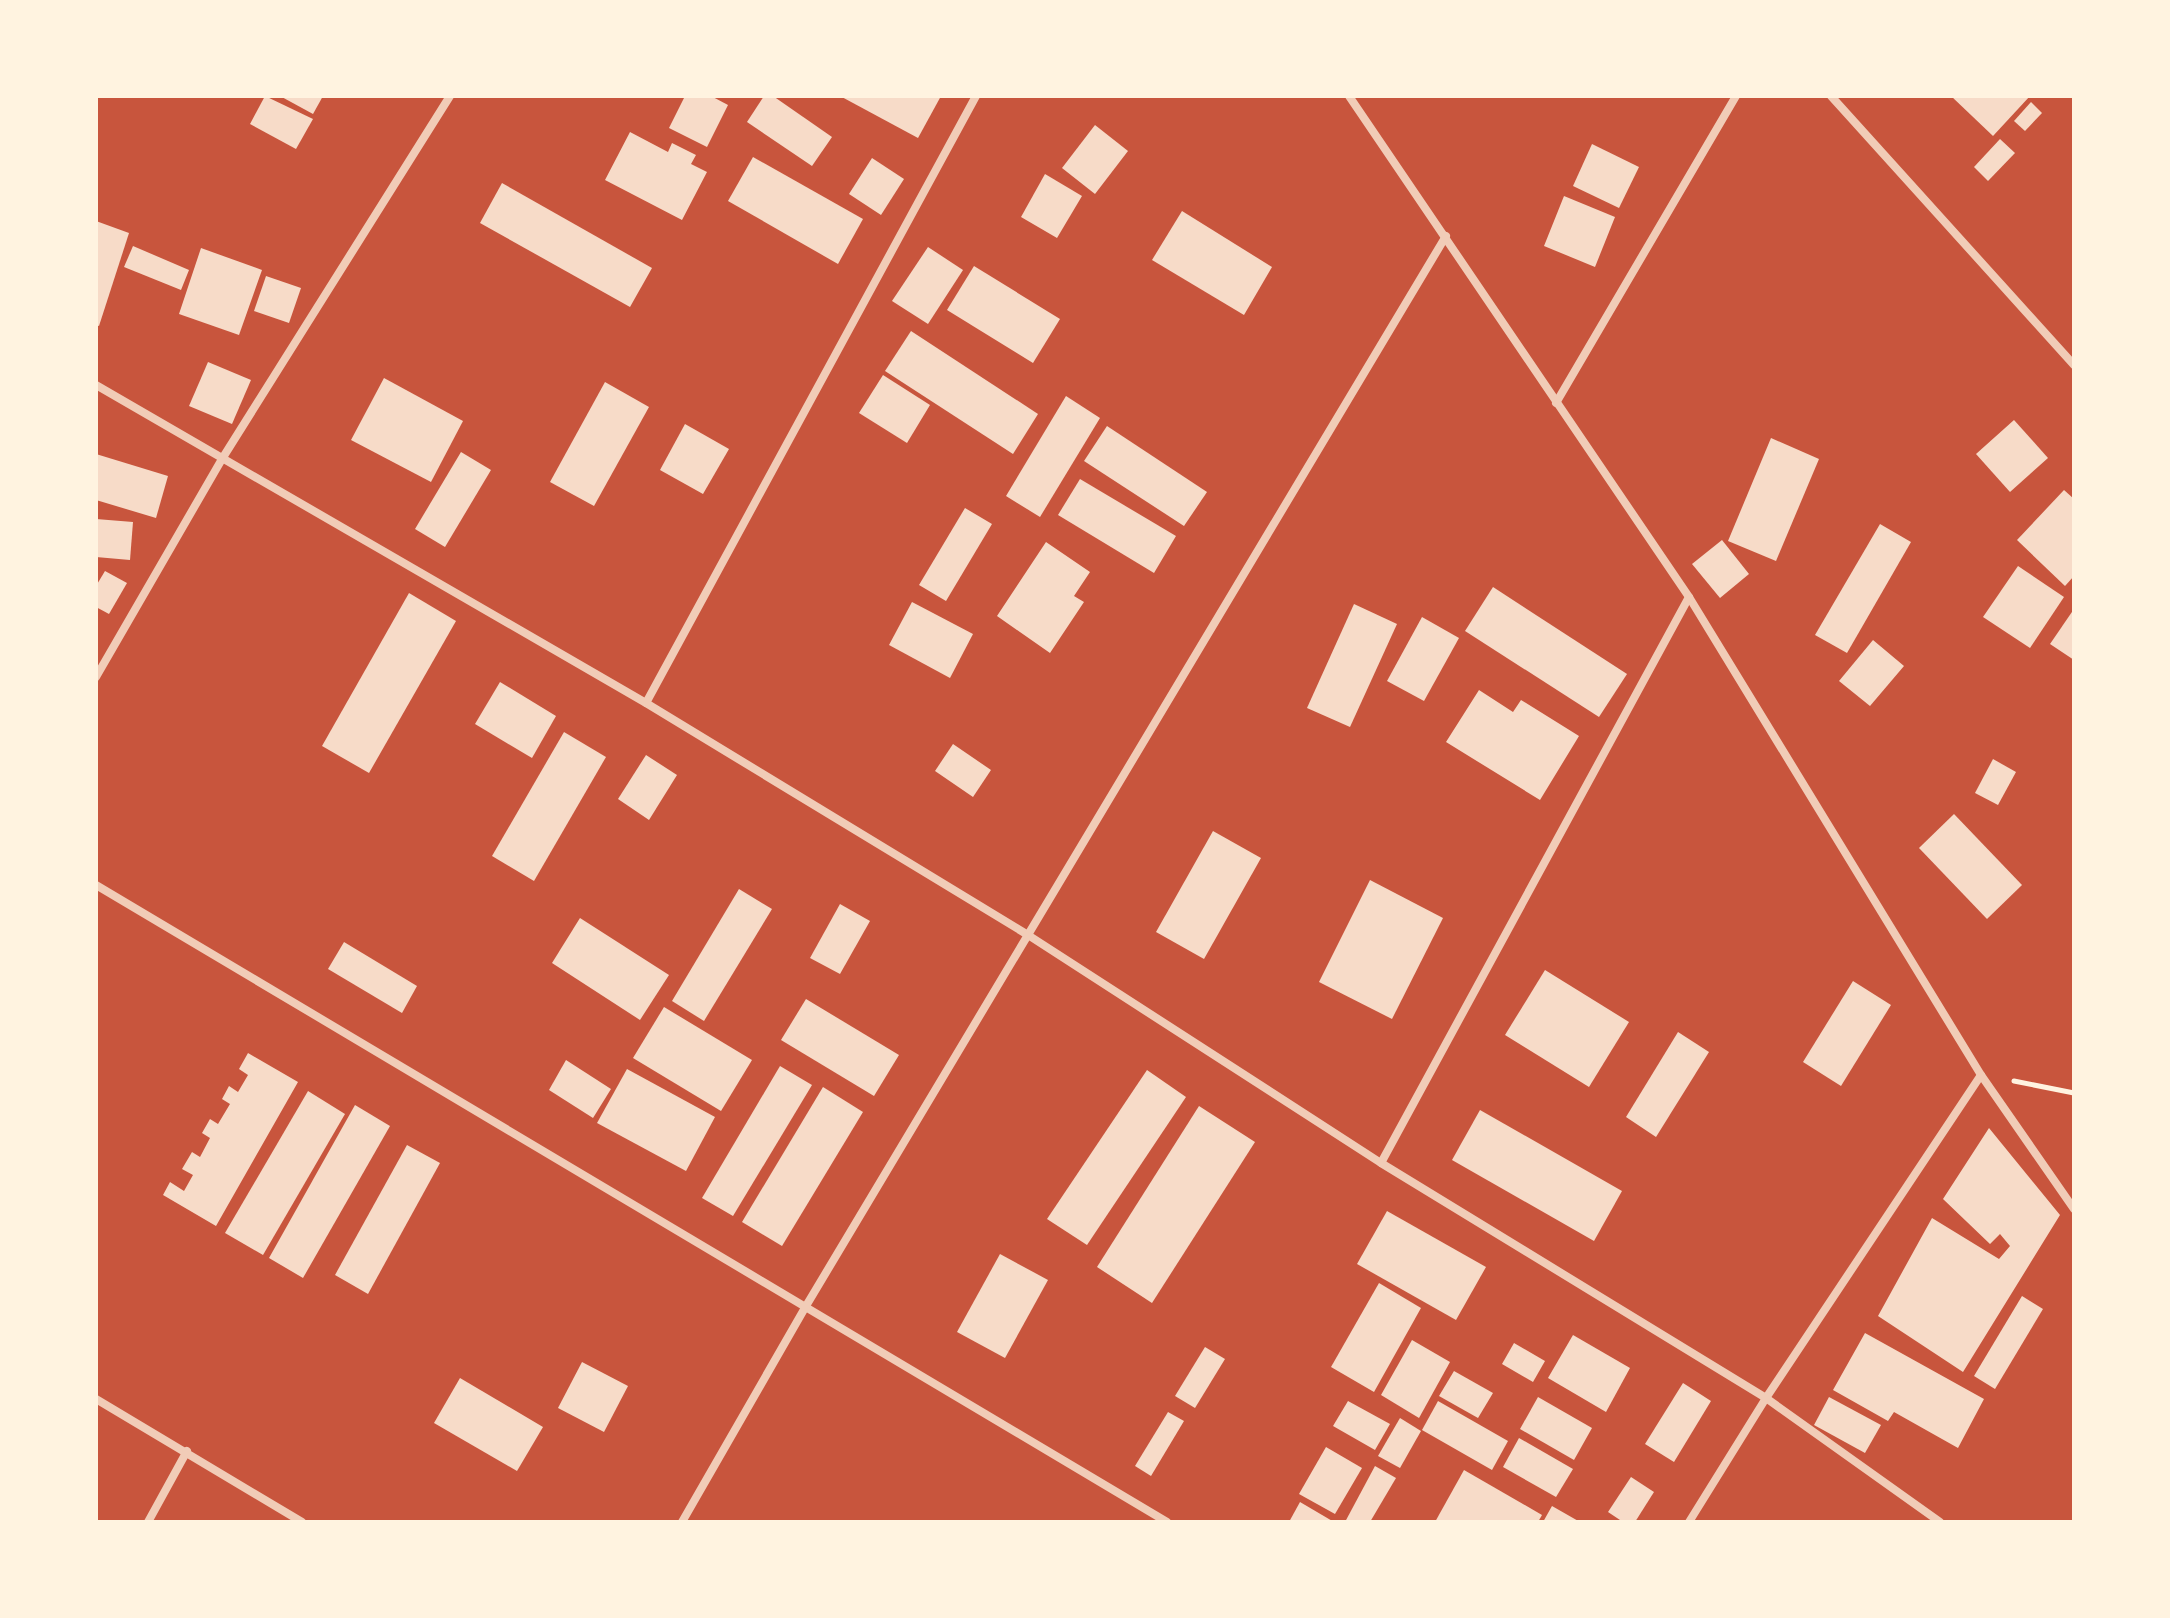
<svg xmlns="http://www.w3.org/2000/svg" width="2170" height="1618" font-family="'IBM Plex Serif',serif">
<rect width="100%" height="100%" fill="#c8553d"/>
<g fill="#f7dbc8">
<polygon points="265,96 313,119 296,149 250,124"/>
<polygon points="280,96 323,96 313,114"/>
<polygon points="685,96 711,96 728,105 707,147 669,128"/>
<polygon points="764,96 773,96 832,137 812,166 747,122"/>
<polygon points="840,96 941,96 918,138"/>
<polygon points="1951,96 2030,96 1993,136"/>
<polygon points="2031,102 2042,113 2025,131 2014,121"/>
<polygon points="1095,125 1128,151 1095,194 1062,168"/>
<polygon points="630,132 668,152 672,143 696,155 691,164 707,172 682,220 605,180"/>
<polygon points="2000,139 2015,153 1988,181 1974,167"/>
<polygon points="1592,144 1639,167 1619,208 1573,186"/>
<polygon points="753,157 863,219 838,264 728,201"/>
<polygon points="872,158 904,179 881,215 849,194"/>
<polygon points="1045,174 1082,196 1057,238 1021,217"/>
<polygon points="502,183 652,268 630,307 480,223"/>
<polygon points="1564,196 1615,217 1595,267 1544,246"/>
<polygon points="1182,211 1272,267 1244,315 1152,260"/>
<polygon points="96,221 129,233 99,326 96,325"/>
<polygon points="133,246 189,270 181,290 124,267"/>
<polygon points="928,247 963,270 928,324 892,301"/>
<polygon points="201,248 262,270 239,335 179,314"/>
<polygon points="974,266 1060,319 1033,363 947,310"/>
<polygon points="266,276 301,288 289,323 254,311"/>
<polygon points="911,331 1038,414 1013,454 885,371"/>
<polygon points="208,362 251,380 232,424 189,406"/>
<polygon points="883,375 930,405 907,443 859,413"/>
<polygon points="384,378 463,421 431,482 351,440"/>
<polygon points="605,382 649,407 594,506 550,482"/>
<polygon points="1066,396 1100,418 1040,517 1006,496"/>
<polygon points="2014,420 2048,458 2010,492 1976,454"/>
<polygon points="685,424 729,449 703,494 660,470"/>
<polygon points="1107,426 1207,492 1184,526 1084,461"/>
<polygon points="1771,438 1819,459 1776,561 1728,541"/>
<polygon points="461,452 491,470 445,547 415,529"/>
<polygon points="96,454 168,476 156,518 96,500"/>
<polygon points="1080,479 1176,536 1154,573 1058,515"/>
<polygon points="2064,490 2074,499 2074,576 2065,586 2017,540"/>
<polygon points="965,508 992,524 946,601 919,585"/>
<polygon points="96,519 133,522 130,560 96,557"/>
<polygon points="1880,524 1911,542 1847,653 1815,635"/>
<polygon points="1722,540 1749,574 1720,598 1692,564"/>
<polygon points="1046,542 1090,572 1074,596 1084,602 1050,653 997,616"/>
<polygon points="2018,566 2064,597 2030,648 1983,617"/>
<polygon points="105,571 127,583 109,614 96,607 96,586"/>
<polygon points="1493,587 1627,674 1599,717 1465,631"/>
<polygon points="409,593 456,621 369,773 322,746"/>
<polygon points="912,602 973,634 950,678 889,645"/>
<polygon points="1354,604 1397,624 1350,727 1307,708"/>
<polygon points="2074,609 2074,660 2050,644"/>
<polygon points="1422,617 1459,638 1424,701 1387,681"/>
<polygon points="1873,640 1904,666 1870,706 1839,681"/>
<polygon points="500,682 556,716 532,758 475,724"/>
<polygon points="1479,690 1513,712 1521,700 1579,736 1540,800 1446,742"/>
<polygon points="564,732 606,757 534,881 492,856"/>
<polygon points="953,744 991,770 973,797 935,771"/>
<polygon points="646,755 677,775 649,820 618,799"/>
<polygon points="1993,759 2016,772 1998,805 1975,793"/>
<polygon points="1954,814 2022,885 1987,919 1919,848"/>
<polygon points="1213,831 1261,858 1204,959 1156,932"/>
<polygon points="1370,880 1443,918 1392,1019 1319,982"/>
<polygon points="739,889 772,909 704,1021 672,1001"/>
<polygon points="840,904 870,921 840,974 810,958"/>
<polygon points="580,918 669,975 640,1020 552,963"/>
<polygon points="344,942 417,986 402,1013 328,969"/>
<polygon points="1545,970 1629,1022 1589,1087 1505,1035"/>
<polygon points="1853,981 1891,1005 1841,1086 1803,1062"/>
<polygon points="806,999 899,1055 874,1096 781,1040"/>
<polygon points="664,1007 752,1060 721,1111 633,1058"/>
<polygon points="1678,1032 1709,1052 1656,1137 1626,1117"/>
<polygon points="248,1053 298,1082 216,1226 163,1195 170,1182 184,1191 193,1175 182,1169 192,1152 200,1157 210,1138 202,1133 210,1119 218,1124 230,1104 222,1099 229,1086 238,1092 248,1075 239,1069"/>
<polygon points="566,1060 611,1089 593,1118 549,1090"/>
<polygon points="780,1066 812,1085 733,1216 702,1198"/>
<polygon points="627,1069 715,1117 686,1171 597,1123"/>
<polygon points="1147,1070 1186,1097 1087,1245 1047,1219"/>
<polygon points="823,1087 863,1112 782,1246 742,1222"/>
<polygon points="308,1091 345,1114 263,1255 225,1233"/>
<polygon points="355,1105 390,1126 303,1278 269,1258"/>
<polygon points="1199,1106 1255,1142 1152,1303 1097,1267"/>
<polygon points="1480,1110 1622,1191 1594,1241 1452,1160"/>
<polygon points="1989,1128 2060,1215 1963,1372 1878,1316 1932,1218 1999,1259 2010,1246 2000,1234 1990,1244 1943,1199"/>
<polygon points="407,1145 440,1163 368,1294 335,1275"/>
<polygon points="1387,1211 1486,1267 1456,1320 1357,1264"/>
<polygon points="1000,1254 1048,1280 1005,1358 957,1332"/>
<polygon points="1379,1283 1421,1308 1374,1392 1331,1367"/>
<polygon points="2022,1296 2043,1309 1995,1389 1974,1376"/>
<polygon points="1865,1333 1984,1399 1958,1448 1894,1412 1888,1421 1833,1390"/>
<polygon points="1573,1335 1630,1368 1606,1412 1548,1378"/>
<polygon points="1412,1340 1450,1362 1419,1418 1381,1395"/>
<polygon points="1514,1343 1545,1361 1533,1382 1502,1364"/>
<polygon points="1205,1347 1225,1359 1195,1408 1175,1396"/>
<polygon points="582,1362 628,1386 604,1432 558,1408"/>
<polygon points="1454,1371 1493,1393 1478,1418 1439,1396"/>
<polygon points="460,1378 543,1427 517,1471 434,1423"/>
<polygon points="1683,1383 1711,1401 1674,1462 1645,1444"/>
<polygon points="1538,1397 1592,1428 1574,1460 1520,1429"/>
<polygon points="1829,1397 1881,1425 1865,1453 1814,1425"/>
<polygon points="1348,1401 1390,1424 1375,1450 1333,1426"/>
<polygon points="1438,1401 1508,1441 1492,1470 1422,1430"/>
<polygon points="1168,1412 1184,1421 1151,1476 1135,1466"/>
<polygon points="1400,1418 1421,1431 1400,1468 1378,1456"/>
<polygon points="1519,1438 1573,1469 1556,1497 1503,1467"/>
<polygon points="1326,1447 1362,1468 1335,1514 1299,1494"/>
<polygon points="1375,1466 1396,1478 1370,1522 1345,1522"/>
<polygon points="1464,1470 1542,1515 1538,1522 1435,1522"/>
<polygon points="1631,1477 1654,1492 1635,1522 1623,1522 1608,1512"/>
<polygon points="1300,1502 1334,1522 1289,1522"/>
<polygon points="1552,1506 1580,1522 1543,1522"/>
</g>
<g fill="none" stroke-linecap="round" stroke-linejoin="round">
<polyline stroke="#fff3e0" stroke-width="5" points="2014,1081 2074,1093"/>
<g stroke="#f1ccb7" stroke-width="8">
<polyline points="1349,96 1689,597 1981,1075 2074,1209"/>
<polyline points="1831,96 2074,365"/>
<polyline points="96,385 646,703 1028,935 1381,1163 1766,1398 1940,1522"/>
<polyline points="1556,403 1736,96"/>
<polyline points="96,677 222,459 450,96"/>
<polyline points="646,703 976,96"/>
<polyline points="96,885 1167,1522"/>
<polyline points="1381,1163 1689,597"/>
<polyline points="96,1399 302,1522"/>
<polyline points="148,1522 187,1451"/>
<polyline points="682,1522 806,1306 1446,236"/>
<polyline points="1689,1522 1766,1398 1981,1075"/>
</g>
</g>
<rect width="2170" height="1618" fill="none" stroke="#fff3e0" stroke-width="196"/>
</svg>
